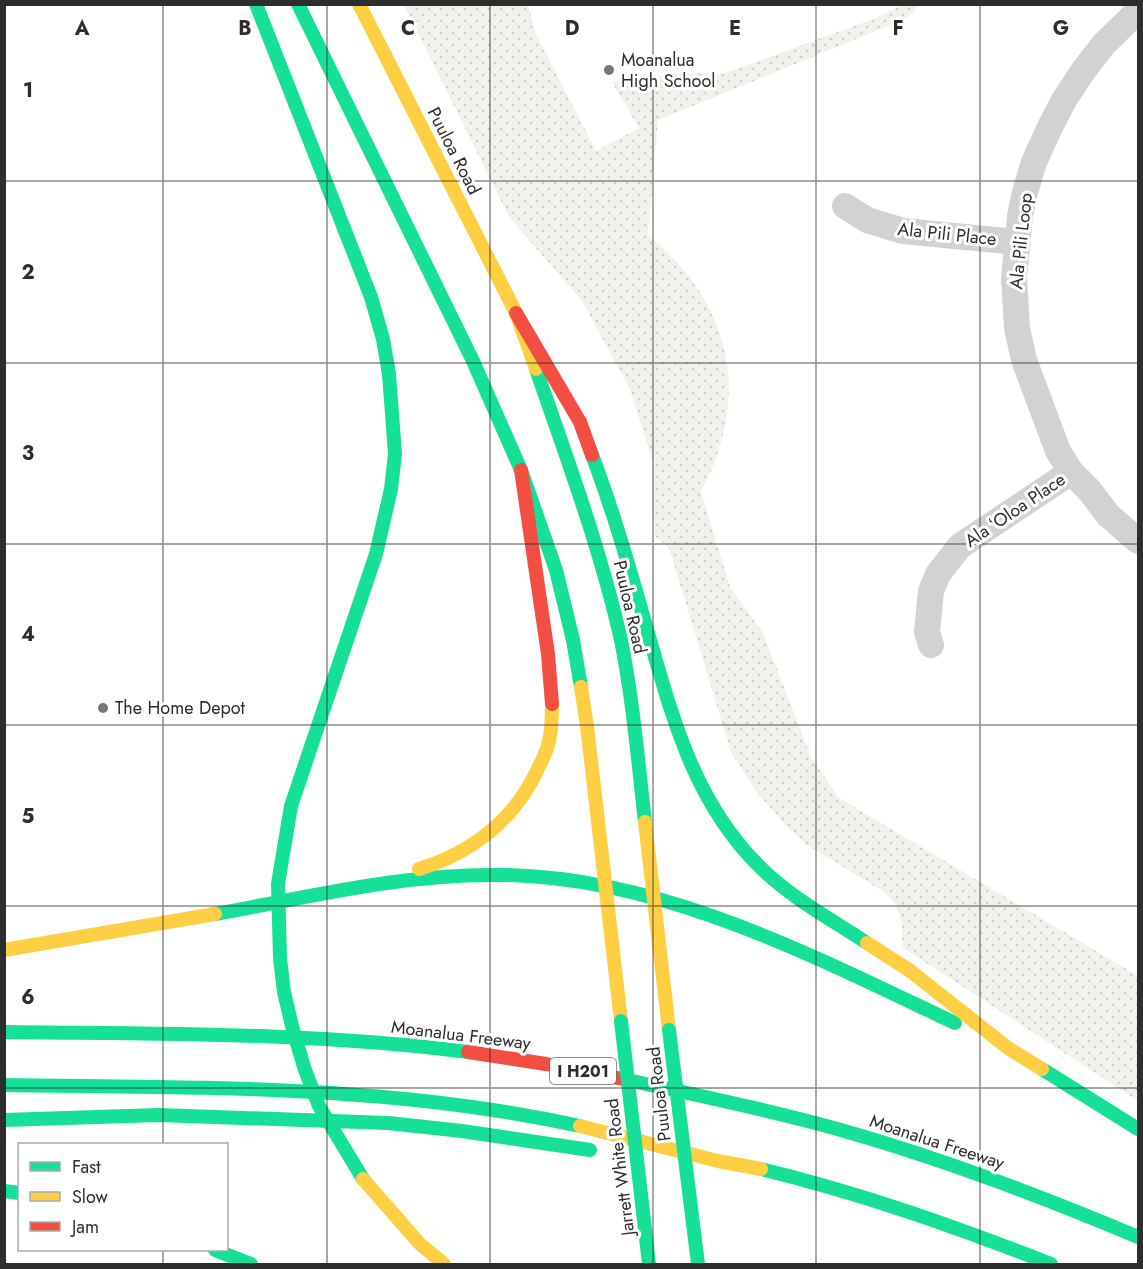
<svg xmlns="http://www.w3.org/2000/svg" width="1143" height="1269" font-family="Jost,sans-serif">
<defs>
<pattern id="grass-dots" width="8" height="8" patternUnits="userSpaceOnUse" patternTransform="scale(1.5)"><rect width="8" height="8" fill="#f0f3eb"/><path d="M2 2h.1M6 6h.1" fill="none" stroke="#ced1ca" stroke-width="1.8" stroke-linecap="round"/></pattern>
</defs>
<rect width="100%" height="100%" fill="#fff"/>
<path fill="url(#grass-dots)" d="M404,5h124l8,29 60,117 43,-23 -27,-46 73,-9 38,1 153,-56 26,-13h18l-15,14 -247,101 -10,115c84,68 104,161 53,257l29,95 33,46 48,124 28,41 299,178v125l-236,-154v-23l-6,-20 -12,-12 -77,-47 -22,-20 -29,-34 -25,-39 -62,-204 -15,-13 -2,-75 -22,-71 -48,-88 -73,-84z"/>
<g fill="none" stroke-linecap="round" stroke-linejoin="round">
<g stroke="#d2d2d2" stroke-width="26">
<polyline points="1138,11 1104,44 1083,71 1064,100 1050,127 1034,162 1025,192 1020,216 1014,278 1017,328 1024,360 1058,451 1071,472 1090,491 1108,515 1138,541"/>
<polyline points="845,206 867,220 903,231 1017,242"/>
<polyline points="931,645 927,632 931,591 938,574 960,546 1071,472"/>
</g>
<g stroke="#16e098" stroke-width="14">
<polyline points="256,4 371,297 383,339 389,374"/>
<polyline points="298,4 473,361 521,470 556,570 573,640 581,687"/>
<path d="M536,369c31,90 64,178 85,271 12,60 17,121 24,182"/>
<path d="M592,455c22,58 39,118 56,178 25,86 46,169 112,234 31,31 71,52 107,76"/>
<path d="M215,914c94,-17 191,-41 287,-39 161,2 311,81 453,148"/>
<path d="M4,1032c155,2 310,0 464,20"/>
<polyline points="1042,1069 1138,1129"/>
<path d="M628,1080c72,16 143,30 213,50 102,29 200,66 297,107"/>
<path d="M4,1085c195,3 384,-1 576,41"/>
<polyline points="4,1120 159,1115 388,1123 462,1131 590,1150"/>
<path d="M761,1169c100,24 195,58 290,95"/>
<polyline points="4,1191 20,1193"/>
<polyline points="215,1250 251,1264"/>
</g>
<g stroke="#ffcf43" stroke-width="14">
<polyline points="359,4 516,313 536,369"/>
<polyline points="581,687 587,726 621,1021"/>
<polyline points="645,822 669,1030"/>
<path d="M419,869c51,-16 91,-45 116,-94 5,-11 12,-22 14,-34 3,-12 3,-25 3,-37"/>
<polyline points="867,943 909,970 1008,1048 1042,1069"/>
<polyline points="4,950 215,914"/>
<polyline points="580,1126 718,1161 761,1169"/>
</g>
<g stroke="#f24e42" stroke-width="14">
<polyline points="516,313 580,422 592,455"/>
<polyline points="521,470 548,654 552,704"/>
<polyline points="468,1052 546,1064 628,1080"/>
</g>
<g stroke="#16e098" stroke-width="14">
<polyline points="621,1021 649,1264"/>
<polyline points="669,1030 698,1264"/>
<polyline points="363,1179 319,1106 305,1070 293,1030 284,992 280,958 278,884 291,806 376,554 391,489 395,454 389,374"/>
</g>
<polyline stroke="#ffcf43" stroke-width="14" points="363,1179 419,1243 444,1264"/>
</g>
<path fill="none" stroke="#2d2d2d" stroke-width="1.5" stroke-opacity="0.55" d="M163,4v1140M327,4v1260M490,4v1260M653,4v1260M816,4v1260M980,4v1260M4,181h1134M4,363h1134M4,544h1134M4,725h1134M4,906h1134M4,1088h1134M163,1250v14"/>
<g fill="#767676" stroke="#fff" stroke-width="2">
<circle cx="609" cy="70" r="6"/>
<circle cx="103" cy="708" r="6"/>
</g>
<g text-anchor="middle" stroke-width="6" stroke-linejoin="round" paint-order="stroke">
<rect fill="#fff" stroke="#6c6c6c" stroke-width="1.5" x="550" y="1058" width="66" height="26" rx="4.5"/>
<g font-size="16" font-weight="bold" fill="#2d2d2d">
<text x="583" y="1077">I H201</text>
</g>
<g font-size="18" fill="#2d2d2d" stroke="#fff" text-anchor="start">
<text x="621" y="66">Moanalua<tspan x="621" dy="21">High School</tspan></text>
<text x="115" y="714">The Home Depot</text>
</g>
<g font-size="18" fill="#2d2d2d" stroke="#fff">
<text transform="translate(454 151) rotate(63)" y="6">Puuloa Road</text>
<text transform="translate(947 234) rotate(6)" y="6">Ala Pili Place</text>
<text transform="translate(1021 241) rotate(-84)" y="6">Ala Pili Loop</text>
<text transform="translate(1015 510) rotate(-34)" y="6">Ala ʻOloa Place</text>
<text transform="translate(630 607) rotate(77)" y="6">Puuloa Road</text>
<text transform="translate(461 1035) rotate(7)" y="6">Moanalua Freeway</text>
<text transform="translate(659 1094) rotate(-97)" y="6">Puuloa Road</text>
<text transform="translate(937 1142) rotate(18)" y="6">Moanalua Freeway</text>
<text transform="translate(620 1167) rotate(-97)" y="6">Jarrett White Road</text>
</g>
</g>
<g font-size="20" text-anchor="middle" font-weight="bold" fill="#2d2d2d" stroke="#fff" stroke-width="6" stroke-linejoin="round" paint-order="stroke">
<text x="82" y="35">A</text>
<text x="245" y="35">B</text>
<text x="408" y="35">C</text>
<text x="572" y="35">D</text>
<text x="735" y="35">E</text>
<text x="898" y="35">F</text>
<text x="1061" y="35">G</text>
<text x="28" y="97">1</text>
<text x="28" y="279">2</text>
<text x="28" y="460">3</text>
<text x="28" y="641">4</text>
<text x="28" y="823">5</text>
<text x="28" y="1004">6</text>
</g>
<rect width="1143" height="1269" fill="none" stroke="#2d2d2d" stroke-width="12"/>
<rect x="18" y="1143" width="210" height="108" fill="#ffffff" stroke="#ababab" stroke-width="1.5"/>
<rect x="30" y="1162" width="30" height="9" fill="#16e098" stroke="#ababab" stroke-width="1.5"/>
<text x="72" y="1173" font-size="18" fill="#2d2d2d">Fast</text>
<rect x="30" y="1192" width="30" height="9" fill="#ffcf43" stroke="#ababab" stroke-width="1.5"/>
<text x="72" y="1203" font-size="18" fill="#2d2d2d">Slow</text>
<rect x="30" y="1222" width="30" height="9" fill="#f24e42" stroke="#ababab" stroke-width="1.5"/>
<text x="72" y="1233" font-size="18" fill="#2d2d2d">Jam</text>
</svg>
